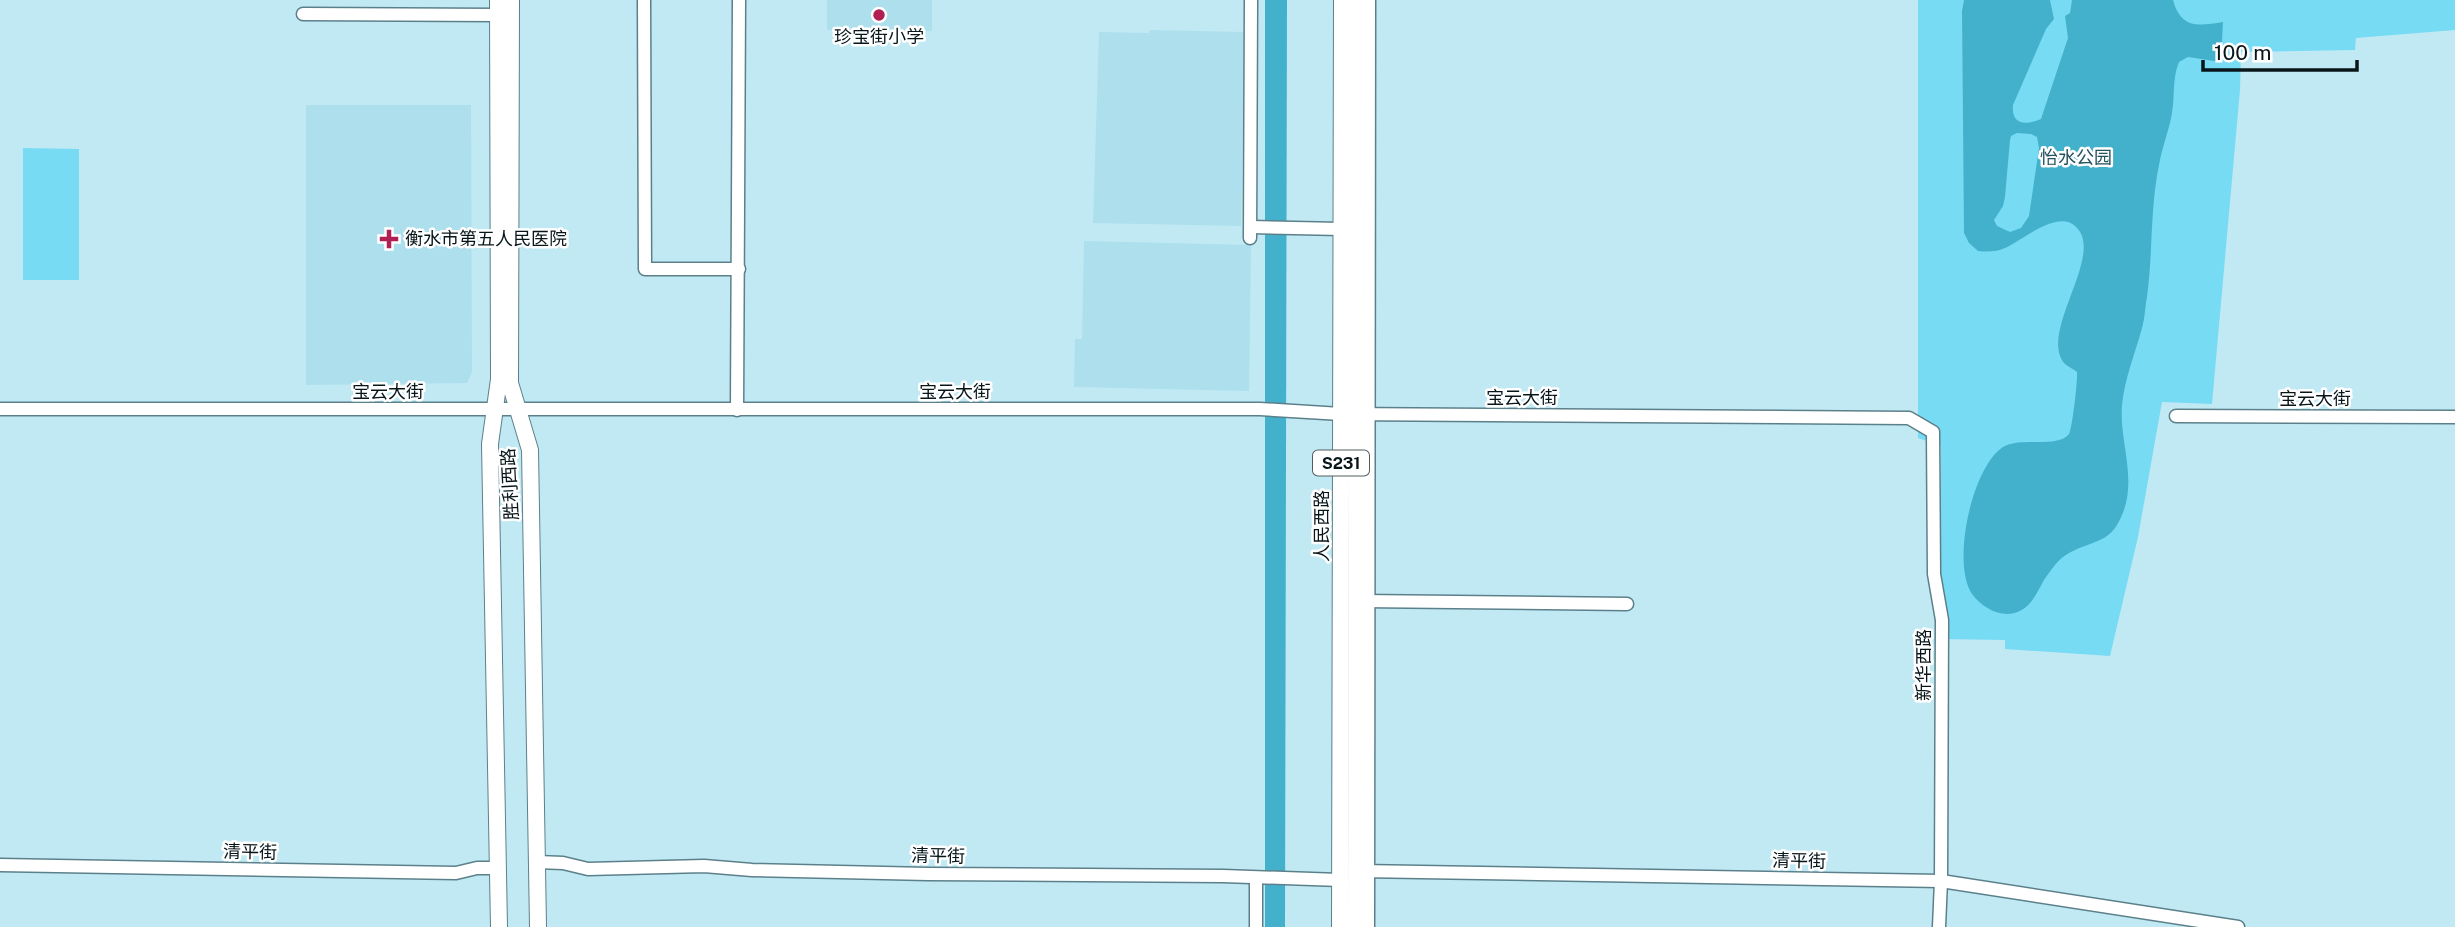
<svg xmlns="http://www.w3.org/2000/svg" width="2455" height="927" font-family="'Public Sans','Noto Sans SC',sans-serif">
<rect width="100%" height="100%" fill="#c1e9f4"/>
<g fill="#aedfed">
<polygon points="827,0 932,0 932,31 827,30"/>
<polygon points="1150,30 1245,32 1241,226 1093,223 1099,32 1149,33"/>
<polygon points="306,105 471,105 472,372 467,383 306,385"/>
<polygon points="1084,241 1251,245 1249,391 1074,387 1075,339 1082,339"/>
</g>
<g fill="#78dbf4">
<polygon points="1918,0 2455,0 2455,30 2356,38 2355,50 2241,52 2240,90 2212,404 2162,402 2138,537 2110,656 2005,649 2005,640 1938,639 1941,446 1918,438"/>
<polygon points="23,148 79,149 79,280 23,280"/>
</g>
<g fill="#43b1cb" fill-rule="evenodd">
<polygon points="1265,0 1287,0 1285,927 1265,927"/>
<path d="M1964,0h86l4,19 -8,10 -33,76c-2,19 12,21 28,14l27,-81 -3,-22 5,-3 2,-13h101c8,29 25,26 50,22l-2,40 -33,-5 -9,5c-7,17 -4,33 -7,51 -3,18 -10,34 -13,52 -9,43 -6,88 -12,132 -2,10 -2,21 -5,31 -7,26 -17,49 -20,77 -3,34 14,70 2,105 -13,35 -27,28 -55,43 -11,6 -18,17 -25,27 -4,7 -8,16 -14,23 -17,20 -44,10 -58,-9 -21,-31 0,-127 31,-147 18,-11 54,2 66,-13 3,-3 9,-56 8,-62 -3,-3 -9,-5 -13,-9 -25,-31 40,-107 13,-135 -18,-21 -55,13 -72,20 -9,4 -17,4 -27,3l-9,-8 -5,-10 -2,-222zM2017,133l14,1 6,3 2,11 -10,68 -8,12 -11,4 -13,-6 -3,-6 9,-14 2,-9 5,-57 1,-4z"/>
</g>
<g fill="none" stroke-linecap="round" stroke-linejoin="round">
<g stroke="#5c808a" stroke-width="15">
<g id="minor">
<polyline points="644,0 645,269 739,269"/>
<polyline points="303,14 498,15"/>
<polyline points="1251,227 1341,229"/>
<polyline points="1250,238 1251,0"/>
<polyline points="0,409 1260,409 1341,414 1909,418 1933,432 1934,574 1942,620 1941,881 1939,927"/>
<polyline points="737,410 739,0"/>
<polyline points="2176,416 2455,417"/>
<polyline points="1361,601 1627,604"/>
<polyline points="537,862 563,863 588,869 704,866 752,870 928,874 1223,876 1340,880"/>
<polyline points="0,865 456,873 477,868 498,868"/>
<polyline points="1360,871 1941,881 2238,927"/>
<polyline points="1256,878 1256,927"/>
<polyline points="1368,927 1369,0"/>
</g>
</g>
<g stroke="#5c808a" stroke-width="18">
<g id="major">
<polyline points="498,0 499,379 490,444 499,927"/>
<polyline points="511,0 510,383 530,450 538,927"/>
<polyline points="1340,927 1342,0"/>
<polyline points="1356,927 1357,0"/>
</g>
</g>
<use href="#minor" stroke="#fff" stroke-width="12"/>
<use href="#major" stroke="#fff" stroke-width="16"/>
</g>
<g fill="#b02053" stroke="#fff" stroke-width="2.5">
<circle cx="879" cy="15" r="7"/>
<path d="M385.5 228.5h7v7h7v7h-7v7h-7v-7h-7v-7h7z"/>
</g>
<g text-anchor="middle" stroke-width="5" stroke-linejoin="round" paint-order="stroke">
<rect fill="#fff" stroke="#525c5f" stroke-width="2" x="1313" y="450.5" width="56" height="25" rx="5"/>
<g font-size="16" font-weight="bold" fill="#08161a">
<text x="1341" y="469">S231</text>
</g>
<g font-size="18" fill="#08161a" stroke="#fff">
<text x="879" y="43">珍宝街小学</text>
<text x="405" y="245" text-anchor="start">衡水市第五人民医院</text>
</g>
<g font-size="18" fill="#24525e" stroke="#fff">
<text x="2076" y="164">怡水公园</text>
</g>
<g font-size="18" fill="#08161a" stroke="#fff">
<text x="388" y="398">宝云大街</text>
<text x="955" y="398">宝云大街</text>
<text x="1522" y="404">宝云大街</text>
<text x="2315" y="405">宝云大街</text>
<text transform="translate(510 484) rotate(-93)" y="6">胜利西路</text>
<text transform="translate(1322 526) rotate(-90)" y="6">人民西路</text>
<text transform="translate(1924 665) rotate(-90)" y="6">新华西路</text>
<text transform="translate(250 852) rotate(1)" y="6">清平街</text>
<text transform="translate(938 856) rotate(1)" y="6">清平街</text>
<text transform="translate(1799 861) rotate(1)" y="6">清平街</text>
</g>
</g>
<path d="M2203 60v10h154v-10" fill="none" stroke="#08161a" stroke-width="3.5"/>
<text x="2214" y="60" font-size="21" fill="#08161a" stroke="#ffffff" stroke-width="5" paint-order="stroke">100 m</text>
</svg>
